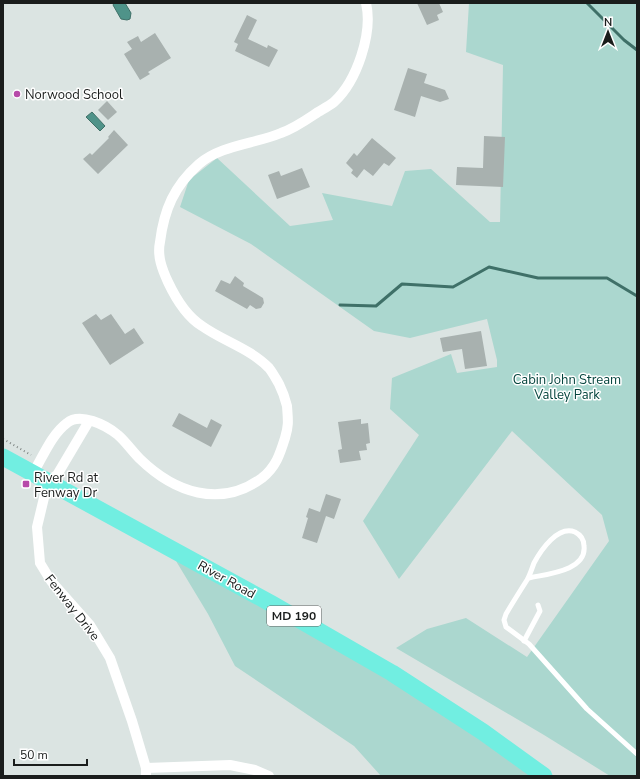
<svg xmlns="http://www.w3.org/2000/svg" width="640" height="779" font-family="'Nunito Sans',sans-serif">
<rect width="100%" height="100%" fill="#dbe4e2"/>
<g fill="#abd7cf">
<polygon points="469,3 637,3 637,776 610,776 544,735 396,648 427,629 466,618 527,657 609,541 602,515 512,431 399,579 363,521 419,435 390,409 392,378 451,354 457,373 497,367 497,360 487,319 410,338 374,331 251,244 180,207 189,180 217,158 290,226 333,220 322,193 392,206 405,171 431,169 490,222 500,222 503,65 466,52"/>
<polygon points="176,561 272,604 544,776 381,776 354,746 235,666 208,614"/>
</g>
<g fill="#4f9389" stroke="#3f7068">
<polygon points="114,3 125,3 131,13 130,19 127,20 121,19 113,5"/>
<polygon points="92,112 105,126 100,131 86,117"/>
</g>
<g fill="none" stroke-linecap="round" stroke-linejoin="round">
<g stroke="#3f7068" stroke-width="3">
<polyline points="587,3 624,40 637,50"/>
<polyline points="340,305 376,306 402,284 453,287 489,267 538,278 607,278 637,296"/>
</g>
</g>
<g fill="#a8b1af">
<polygon points="417,3 439,3 443,12 437,15 439,20 427,25"/>
<polygon points="247,15 257,20 248,39 267,48 268,45 278,50 269,67 235,51 238,44 234,42"/>
<polygon points="155,33 171,58 148,72 150,74 140,80 124,54 132,49 127,42 138,36 141,42"/>
<polygon points="408,68 427,74 424,83 445,90 449,99 440,102 421,96 415,117 394,110"/>
<polygon points="107,101 117,112 108,120 98,110"/>
<polygon points="114,130 128,145 98,174 83,159 90,153 92,155 109,138 108,137"/>
<polygon points="484,136 505,137 503,187 456,185 457,167 483,168"/>
<polygon points="372,138 396,158 389,166 384,163 373,176 364,169 357,178 351,173 353,170 346,163 354,153 357,156"/>
<polygon points="302,168 310,187 277,199 268,175 279,171 281,176"/>
<polygon points="235,276 244,283 243,286 263,298 264,303 261,308 256,309 250,305 247,309 215,291 221,280 230,284"/>
<polygon points="96,314 101,320 111,314 125,334 134,328 144,343 110,365 82,323"/>
<polygon points="481,331 487,366 465,369 462,349 443,352 440,338"/>
<polygon points="179,413 207,428 211,419 222,425 211,447 172,426"/>
<polygon points="361,419 361,424 368,423 370,443 366,444 367,450 359,451 361,460 340,463 338,450 342,449 338,422"/>
<polygon points="326,494 341,499 334,519 326,516 317,543 302,538 308,518 306,517 309,508 320,512"/>
</g>
<g fill="none" stroke-linecap="round" stroke-linejoin="round">
<polyline stroke="#828886" stroke-width="2" stroke-dasharray="1 3" stroke-linecap="butt" points="3,439 31,455"/>
<g stroke="#fff" stroke-width="5">
<path d="M529,578c17,-4 58,-7 55,-32 0,-7 -3,-11 -9,-14 -17,-7 -34,18 -41,31 -2,5 -4,12 -7,17 -7,11 -14,22 -21,34l-2,6 2,7 23,17 58,65 50,45"/>
<polyline points="524,641 540,611 538,605"/>
</g>
<g stroke="#fff" stroke-width="10">
<polyline points="89,421 57,475 48,481 37,527 40,563 51,581 90,625 110,658 132,721 146,768 146,776"/>
<path d="M33,473c10,-16 18,-38 34,-50 13,-11 39,2 51,12 8,7 14,16 22,24 34,33 80,50 122,19 14,-11 18,-24 23,-40 4,-13 3,-18 2,-32 -2,-8 -4,-14 -8,-22 -3,-5 -6,-11 -10,-16 -18,-19 -46,-27 -67,-42 -16,-10 -26,-27 -34,-44 -6,-13 -11,-26 -8,-40 4,-32 14,-56 39,-78 22,-19 56,-20 82,-31 14,-5 25,-13 37,-21 5,-3 11,-6 16,-10 23,-21 39,-69 32,-99"/>
<polyline points="146,768 230,765 255,770 269,776"/>
</g>
<polyline stroke="#71eee1" stroke-width="17" points="3,457 272,604 392,673 483,732 544,776"/>
</g>
<g fill="#b74aa9" stroke="#fff" stroke-width="1.5">
<circle cx="17" cy="94" r="4"/>
<rect x="22" y="480" width="8" height="8" rx="2"/>
</g>
<g text-anchor="middle" stroke-width="3" stroke-linejoin="round" paint-order="stroke">
<rect fill="#fff" stroke="#5f6160" stroke-width="1" x="267" y="606" width="54" height="20" rx="3"/>
<g font-size="12" font-weight="bold" fill="#1a1d1c">
<text x="294" y="620">MD 190</text>
</g>
<g font-size="13" fill="#1a1d1c" stroke="#fff" text-anchor="start">
<text x="25" y="99">Norwood School</text>
<text x="34" y="482">River Rd at<tspan x="34" dy="15">Fenway Dr</tspan></text>
</g>
<g font-size="13" fill="#05453e" stroke="#fff">
<text x="567" y="384">Cabin John Stream<tspan x="567" dy="15">Valley Park</tspan></text>
</g>
<g font-size="13" fill="#1a1d1c" stroke="#fff">
<text transform="translate(227 579) rotate(29)" y="5">River Road</text>
<text transform="translate(73 607) rotate(52)" y="5">Fenway Drive</text>
</g>
</g>
<rect width="640" height="779" fill="none" stroke="#1a1d1c" stroke-width="8"/>
<g transform="translate(608 32)" stroke="#ffffff" stroke-width="3" paint-order="stroke">
<path d="M0-3L7 15L0 10L-7 15Z" fill="#1a1d1c"/>
<text y="-6" font-size="11" font-weight="bold" text-anchor="middle" fill="#1a1d1c">N</text>
</g>
<path d="M14 759v6h73v-6" fill="none" stroke="#1a1d1c" stroke-width="2"/>
<text x="20" y="759" font-size="12" fill="#1a1d1c" stroke="#ffffff" stroke-width="3" paint-order="stroke">50 m</text>
</svg>
